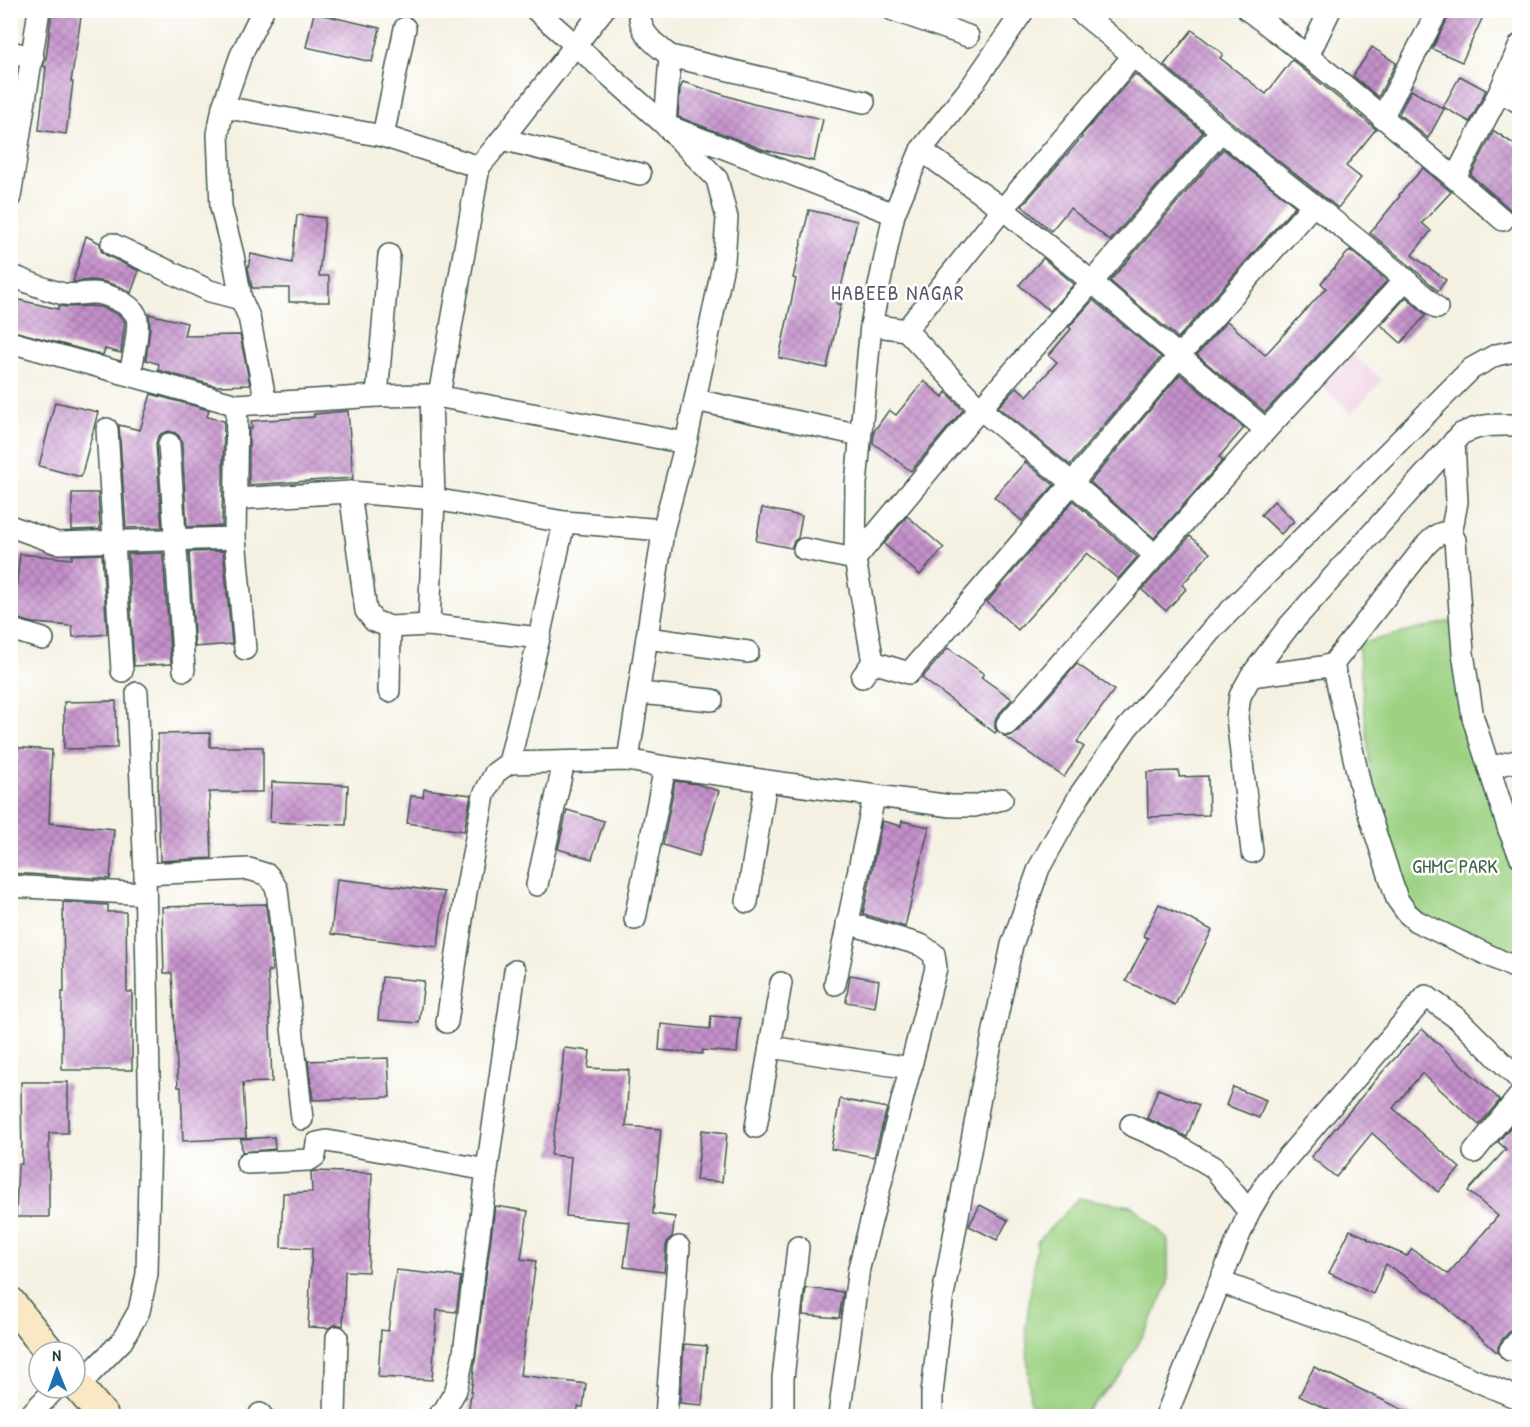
<svg xmlns="http://www.w3.org/2000/svg" width="1530" height="1427" font-family="'Patrick Hand',sans-serif">
<defs>
<pattern id="building-cross-hatch" width="8" height="8" patternUnits="userSpaceOnUse" patternTransform="scale(1.5)"><rect width="8" height="8" fill="#c590cb"/><path d="M0 0l8 8M0 8l8-8" fill="none" stroke="#9f77a6"/></pattern>
</defs>
<rect width="100%" height="100%" fill="#fff"/>
<filter id="ink" filterUnits="userSpaceOnUse"><feTurbulence type="fractalNoise" baseFrequency=".0167" numOctaves="2"/><feDisplacementMap in="SourceGraphic" scale="12" xChannelSelector="R" yChannelSelector="G"/><feConvolveMatrix kernelMatrix="1 2 1 2 8 2 1 2 1" color-interpolation-filters="sRGB"/></filter>
<filter id="wash" filterUnits="userSpaceOnUse"><feTurbulence type="fractalNoise" baseFrequency=".008" numOctaves="4" result="noise"/><feDisplacementMap in="SourceGraphic" scale="24" xChannelSelector="R" yChannelSelector="G"/><feGaussianBlur stdDeviation="1.35" result="paint"/><feColorMatrix in="noise" values="0 0 0 0 0 0 0 0 0 0 0 0 0 0 0 0 0 1.4 0 .05"/><feComposite in="paint" operator="in"/></filter>
<g filter="url(#wash)">
<rect width="100%" height="100%" fill="#f4f1e2"/>
<polygon fill="#f0d0e4" points="1347,349 1382,380 1352,413 1317,382"/>
<g fill="#9dd283" stroke="#5e885c" stroke-width="1.5">
<polygon points="1451,621 1495,815 1519,871 1519,954 1480,947 1409,907 1373,798 1358,644"/>
<polygon points="1079,1198 1132,1206 1168,1239 1168,1285 1149,1325 1120,1376 1082,1416 1054,1416 1030,1403 1026,1327 1037,1242"/>
</g>
<g id="blocks">
<g fill="url(#building-cross-hatch)">
<polygon points="52,10 82,10 71,82 73,82 66,134 39,130 46,67 43,66 46,59"/>
<polygon points="1451,10 1486,10 1462,62 1432,49 1449,16"/>
<polygon points="314,13 380,28 372,62 306,47"/>
<polygon points="1192,30 1223,54 1220,58 1266,94 1292,60 1376,129 1346,166 1361,178 1338,208 1261,147 1164,65"/>
<polygon points="1372,47 1396,63 1378,97 1353,76"/>
<polygon points="1135,74 1203,132 1110,241 1070,208 1051,231 1022,206 1082,137 1081,136"/>
<polygon points="1460,76 1486,90 1470,122 1443,107"/>
<polygon points="683,82 753,104 823,119 814,161 765,150 678,117 680,89"/>
<polygon points="1411,90 1444,109 1428,138 1399,114"/>
<polygon points="1494,131 1520,148 1520,220 1511,210 1471,175"/>
<polygon points="1223,149 1295,206 1178,338 1110,281"/>
<polygon points="1423,168 1451,192 1422,223 1431,231 1412,255 1446,280 1438,291 1414,269 1370,233 1400,196 1399,195"/>
<polygon points="809,210 857,221 837,304 841,304 827,368 779,358 796,279 793,278"/>
<polygon points="297,215 325,218 319,276 329,276 329,302 289,302 289,288 252,288 248,268 251,254 292,263"/>
<polygon points="86,236 100,243 101,251 106,255 139,271 131,293 121,287 105,282 91,280 73,282"/>
<polygon points="1350,250 1387,281 1265,412 1197,355 1227,321 1265,355 1326,288 1321,283"/>
<polygon points="1043,258 1074,284 1050,311 1019,285"/>
<polygon points="1406,297 1426,315 1401,343 1381,325"/>
<polygon points="15,299 58,309 59,306 65,307 91,306 100,307 111,311 120,316 125,322 121,353 105,349 103,355 10,330 10,316"/>
<polygon points="1093,300 1161,357 1070,465 998,407 1017,387 1027,396 1057,362 1049,355 1071,329 1069,327"/>
<polygon points="149,314 187,323 184,336 240,335 250,385 216,386 158,370 159,364 146,360 150,328"/>
<polygon points="1180,374 1244,428 1219,457 1223,460 1154,538 1090,482"/>
<polygon points="924,381 943,397 946,392 963,410 911,471 873,443 874,431 889,410 896,415"/>
<polygon points="151,394 209,410 207,417 224,421 222,526 187,527 182,443 179,436 175,433 169,431 161,434 157,439 156,444 162,527 126,528 119,425 140,430"/>
<polygon points="55,402 98,412 81,477 39,466"/>
<polygon points="348,411 353,478 249,485 249,428 252,429 251,421 314,417 314,414"/>
<polygon points="1025,462 1054,485 1022,521 994,497"/>
<polygon points="72,493 98,493 100,529 72,530"/>
<polygon points="1073,501 1137,557 1118,579 1087,553 1018,630 987,602"/>
<polygon points="1274,501 1294,521 1281,534 1261,515"/>
<polygon points="762,508 802,516 798,538 794,541 791,548 756,541"/>
<polygon points="907,516 944,548 920,575 884,544"/>
<polygon points="1190,536 1210,553 1182,585 1186,589 1166,611 1142,590"/>
<polygon points="223,551 232,644 195,647 189,552"/>
<polygon points="163,553 171,664 134,666 128,554"/>
<polygon points="20,554 72,559 72,555 102,554 107,634 73,637 72,626 33,623 13,617"/>
<polygon points="948,648 984,674 981,677 1012,699 997,716 995,721 995,728 997,731 995,733 922,678"/>
<polygon points="1077,664 1114,690 1077,742 1084,747 1064,777 1004,736 1010,736 1017,732"/>
<polygon points="116,701 117,748 64,749 64,702"/>
<polygon points="210,733 210,747 263,747 263,792 209,792 212,858 160,861 158,794 158,734"/>
<polygon points="10,747 52,750 49,823 114,829 110,879 10,873"/>
<polygon points="1179,771 1179,777 1208,776 1209,815 1148,817 1147,772"/>
<polygon points="675,781 697,784 719,791 699,856 663,845"/>
<polygon points="272,782 348,785 346,825 270,822"/>
<polygon points="424,789 471,795 464,831 407,823 411,796 423,797"/>
<polygon points="567,810 604,821 592,859 558,849"/>
<polygon points="882,821 901,826 902,821 929,827 905,927 863,914"/>
<polygon points="337,879 444,892 438,947 331,934"/>
<polygon points="63,902 108,905 108,912 126,912 127,992 132,992 132,1070 62,1070 62,992 64,992"/>
<polygon points="266,904 271,953 272,971 268,971 272,1082 243,1083 246,1138 183,1141 181,1087 178,1087 172,973 164,973 162,907"/>
<polygon points="1159,904 1212,930 1175,1005 1126,981 1148,938 1143,936"/>
<polygon points="850,975 879,980 875,1007 846,1002"/>
<polygon points="382,977 424,981 419,1023 378,1020"/>
<polygon points="711,1016 740,1018 737,1053 703,1050 702,1054 659,1050 661,1024 710,1029"/>
<polygon points="1422,1029 1500,1100 1479,1125 1422,1073 1393,1108 1460,1168 1438,1192 1372,1133 1336,1177 1311,1157 1384,1070"/>
<polygon points="564,1048 590,1051 588,1068 629,1070 626,1126 661,1129 653,1214 675,1217 672,1237 668,1240 666,1246 664,1272 624,1267 630,1222 566,1216 571,1157 551,1155 560,1093"/>
<polygon points="388,1058 390,1097 313,1100 308,1061"/>
<polygon points="21,1082 68,1082 68,1133 49,1133 49,1217 16,1217 18,1164 22,1164"/>
<polygon points="1233,1087 1266,1100 1259,1118 1226,1105"/>
<polygon points="1158,1089 1199,1105 1187,1137 1147,1118"/>
<polygon points="840,1099 887,1108 874,1157 831,1149"/>
<polygon points="1519,1117 1520,1327 1511,1330 1501,1341 1498,1347 1498,1353 1433,1295 1386,1264 1373,1294 1329,1273 1350,1230 1368,1238 1367,1239 1407,1256 1412,1249 1448,1274 1498,1216 1468,1191 1506,1149 1498,1142"/>
<polygon points="702,1130 727,1133 722,1182 696,1180"/>
<polygon points="274,1137 275,1149 242,1152 241,1139"/>
<polygon points="316,1171 372,1173 368,1272 345,1271 343,1326 337,1324 328,1328 308,1327 312,1248 281,1247 283,1193 312,1192 311,1172"/>
<polygon points="980,1205 1008,1220 997,1240 969,1226"/>
<polygon points="495,1206 528,1211 521,1259 536,1261 520,1375 586,1384 583,1407 578,1407 577,1416 468,1416"/>
<polygon points="396,1270 461,1277 456,1312 437,1310 432,1380 378,1377 381,1330 388,1331"/>
<polygon points="806,1288 843,1292 839,1318 803,1315"/>
<polygon points="684,1344 707,1346 702,1405 680,1403"/>
<polygon points="1314,1367 1416,1416 1341,1416 1299,1396"/>
</g>
</g>
</g>
<g filter="url(#ink)">
<use href="#blocks" fill-opacity="0" stroke="#3f584e" stroke-width="1.5"/>
<g fill="none" stroke-linecap="round" stroke-linejoin="round">
<g stroke="#3f584e" stroke-width="24">
<g id="street">
<polyline points="536,10 665,125 717,179 727,218 724,260 686,443 663,530 661,546 628,760"/>
<path d="M639,10c1,25 14,32 31,46l-5,69 229,89"/>
<polyline points="893,10 968,36"/>
<path d="M1078,10c60,48 116,99 175,147 62,50 126,97 184,151"/>
<path d="M1248,10c88,66 172,138 255,210"/>
<polyline points="10,52 33,57"/>
<polyline points="670,56 864,102"/>
<polyline points="1308,56 1330,10"/>
<polyline points="1500,91 1520,103"/>
<polyline points="223,107 241,55 263,10"/>
<polyline points="1382,118 1438,10"/>
<polyline points="383,136 479,167 502,139 640,174"/>
<polyline points="502,139 603,10"/>
<polyline points="921,150 1003,209 1092,282 1266,430 1007,724"/>
<polyline points="1455,178 1500,91 1520,45"/>
<polyline points="10,197 39,10"/>
<polyline points="112,244 210,291 241,299"/>
<path d="M10,275c18,7 35,15 54,19 9,2 18,-1 27,-1 13,-1 39,10 45,22 5,10 -4,48 -6,60"/>
<polyline points="871,325 906,330 980,409 1072,483 1155,555"/>
<polyline points="906,330 1003,209 1134,55"/>
<polyline points="10,342 237,405 377,396 431,395 686,443"/>
<polyline points="377,396 389,255"/>
<polyline points="439,396 479,167"/>
<polyline points="695,400 860,435"/>
<polyline points="266,403 249,317 241,299 233,255 221,207 218,134 223,107 383,136 405,28"/>
<polyline points="237,405 235,538 245,649"/>
<polyline points="107,429 122,671"/>
<polyline points="1266,430 1406,279"/>
<polyline points="169,444 184,670"/>
<polyline points="350,492 366,611 374,621 390,627 429,625 539,638 509,763 495,773 484,795 466,892 447,1022"/>
<polyline points="235,499 350,492 434,499 564,522 663,530"/>
<polyline points="10,526 57,543 235,538"/>
<polyline points="1451,534 1457,502 1454,441"/>
<polyline points="804,549 855,559 980,409 1092,282 1221,131"/>
<polyline points="429,625 434,499 431,395"/>
<polyline points="10,629 43,639"/>
<polyline points="539,638 564,522"/>
<polyline points="647,638 748,652"/>
<polyline points="873,662 909,673 1072,483 1179,356 1313,205"/>
<polyline points="1333,664 1361,789 1397,899 1407,913 1416,921 1520,970"/>
<path d="M1251,676l71,-9 11,-3 93,-119c8,-8 14,-15 25,-11l4,6 8,113 10,65 36,112 11,26"/>
<polyline points="862,677 873,662 855,559 856,484 871,325 894,214 921,150 973,84 1024,10"/>
<polyline points="389,691 390,627"/>
<polyline points="639,693 712,700"/>
<polyline points="509,763 628,760 665,767 951,806 974,806 1002,799"/>
<polyline points="1489,768 1520,760"/>
<path d="M1252,852l-15,-135 3,-21 11,-20 38,-50 172,-192c23,-11 33,-9 59,-9"/>
<polyline points="145,874 249,869 268,875 277,889 302,1119"/>
<polyline points="537,885 564,762"/>
<polyline points="10,886 145,894"/>
<polyline points="747,902 766,781"/>
<polyline points="635,919 665,767"/>
<polyline points="835,984 874,797"/>
<polyline points="770,1047 911,1068"/>
<polyline points="1131,1125 1172,1143 1213,1167 1249,1212"/>
<polyline points="756,1127 781,983"/>
<polyline points="1474,1152 1520,1095"/>
<polyline points="247,1163 309,1160 315,1156 317,1143 327,1141 487,1170"/>
<polyline points="1220,1282 1249,1212 1268,1180 1426,996 1458,1019 1520,1080"/>
<polyline points="1510,1350 1520,1339"/>
<polyline points="78,1386 122,1341 139,1311 147,1274 150,1130 145,874 137,693"/>
<polyline points="260,1414 262,1416"/>
<polyline points="29,1416 56,1388"/>
<polyline points="335,1416 337,1337"/>
<polyline points="438,1416 444,1411 456,1390 464,1353 487,1170 515,971"/>
<polyline points="666,1416 679,1247"/>
<polyline points="783,1416 783,1378 798,1247"/>
<polyline points="839,1416 859,1268 936,968 934,954 921,945 847,923"/>
<polyline points="932,1416 932,1394 942,1301 981,1092 1012,945 1039,868 1081,793 1127,728 1215,626 1471,369 1496,355 1520,350"/>
<polyline points="1166,1416 1220,1282 1367,1335 1520,1399"/>
</g>
</g>
<g stroke="#3f584e" stroke-width="33">
<g id="secondary">
<polyline points="10,1302 50,1352"/>
<polyline points="75,1383 103,1416"/>
</g>
</g>
<use href="#street" stroke="#fff" stroke-width="21"/>
<use href="#secondary" stroke="#fae7c3" stroke-width="30"/>
</g>
</g>
<g text-anchor="middle" stroke-width="5" stroke-linejoin="round" paint-order="stroke">
<g font-size="20" fill="#3e6248" stroke="#fff">
<text x="1455" y="873">GHMC PARK</text>
</g>
<g font-size="21" letter-spacing="1.5" fill="#595a69" stroke="#fff">
<text x="898" y="300">HABEEB NAGAR</text>
</g>
</g>
<rect width="1530" height="1427" fill="none" stroke="#fff" stroke-width="36"/>
<g transform="translate(57 1370) rotate(359)"><circle r="28" fill="#ffffff" stroke="#a5b1ae" stroke-width="1.5"/>
<path d="M0-4.5L10 22L0 15L-10 22Z" fill="#1f6fb2"/>
<text y="-9" font-size="16" font-weight="bold" text-anchor="middle" fill="#1f3d34">N</text>
</g>
</svg>
